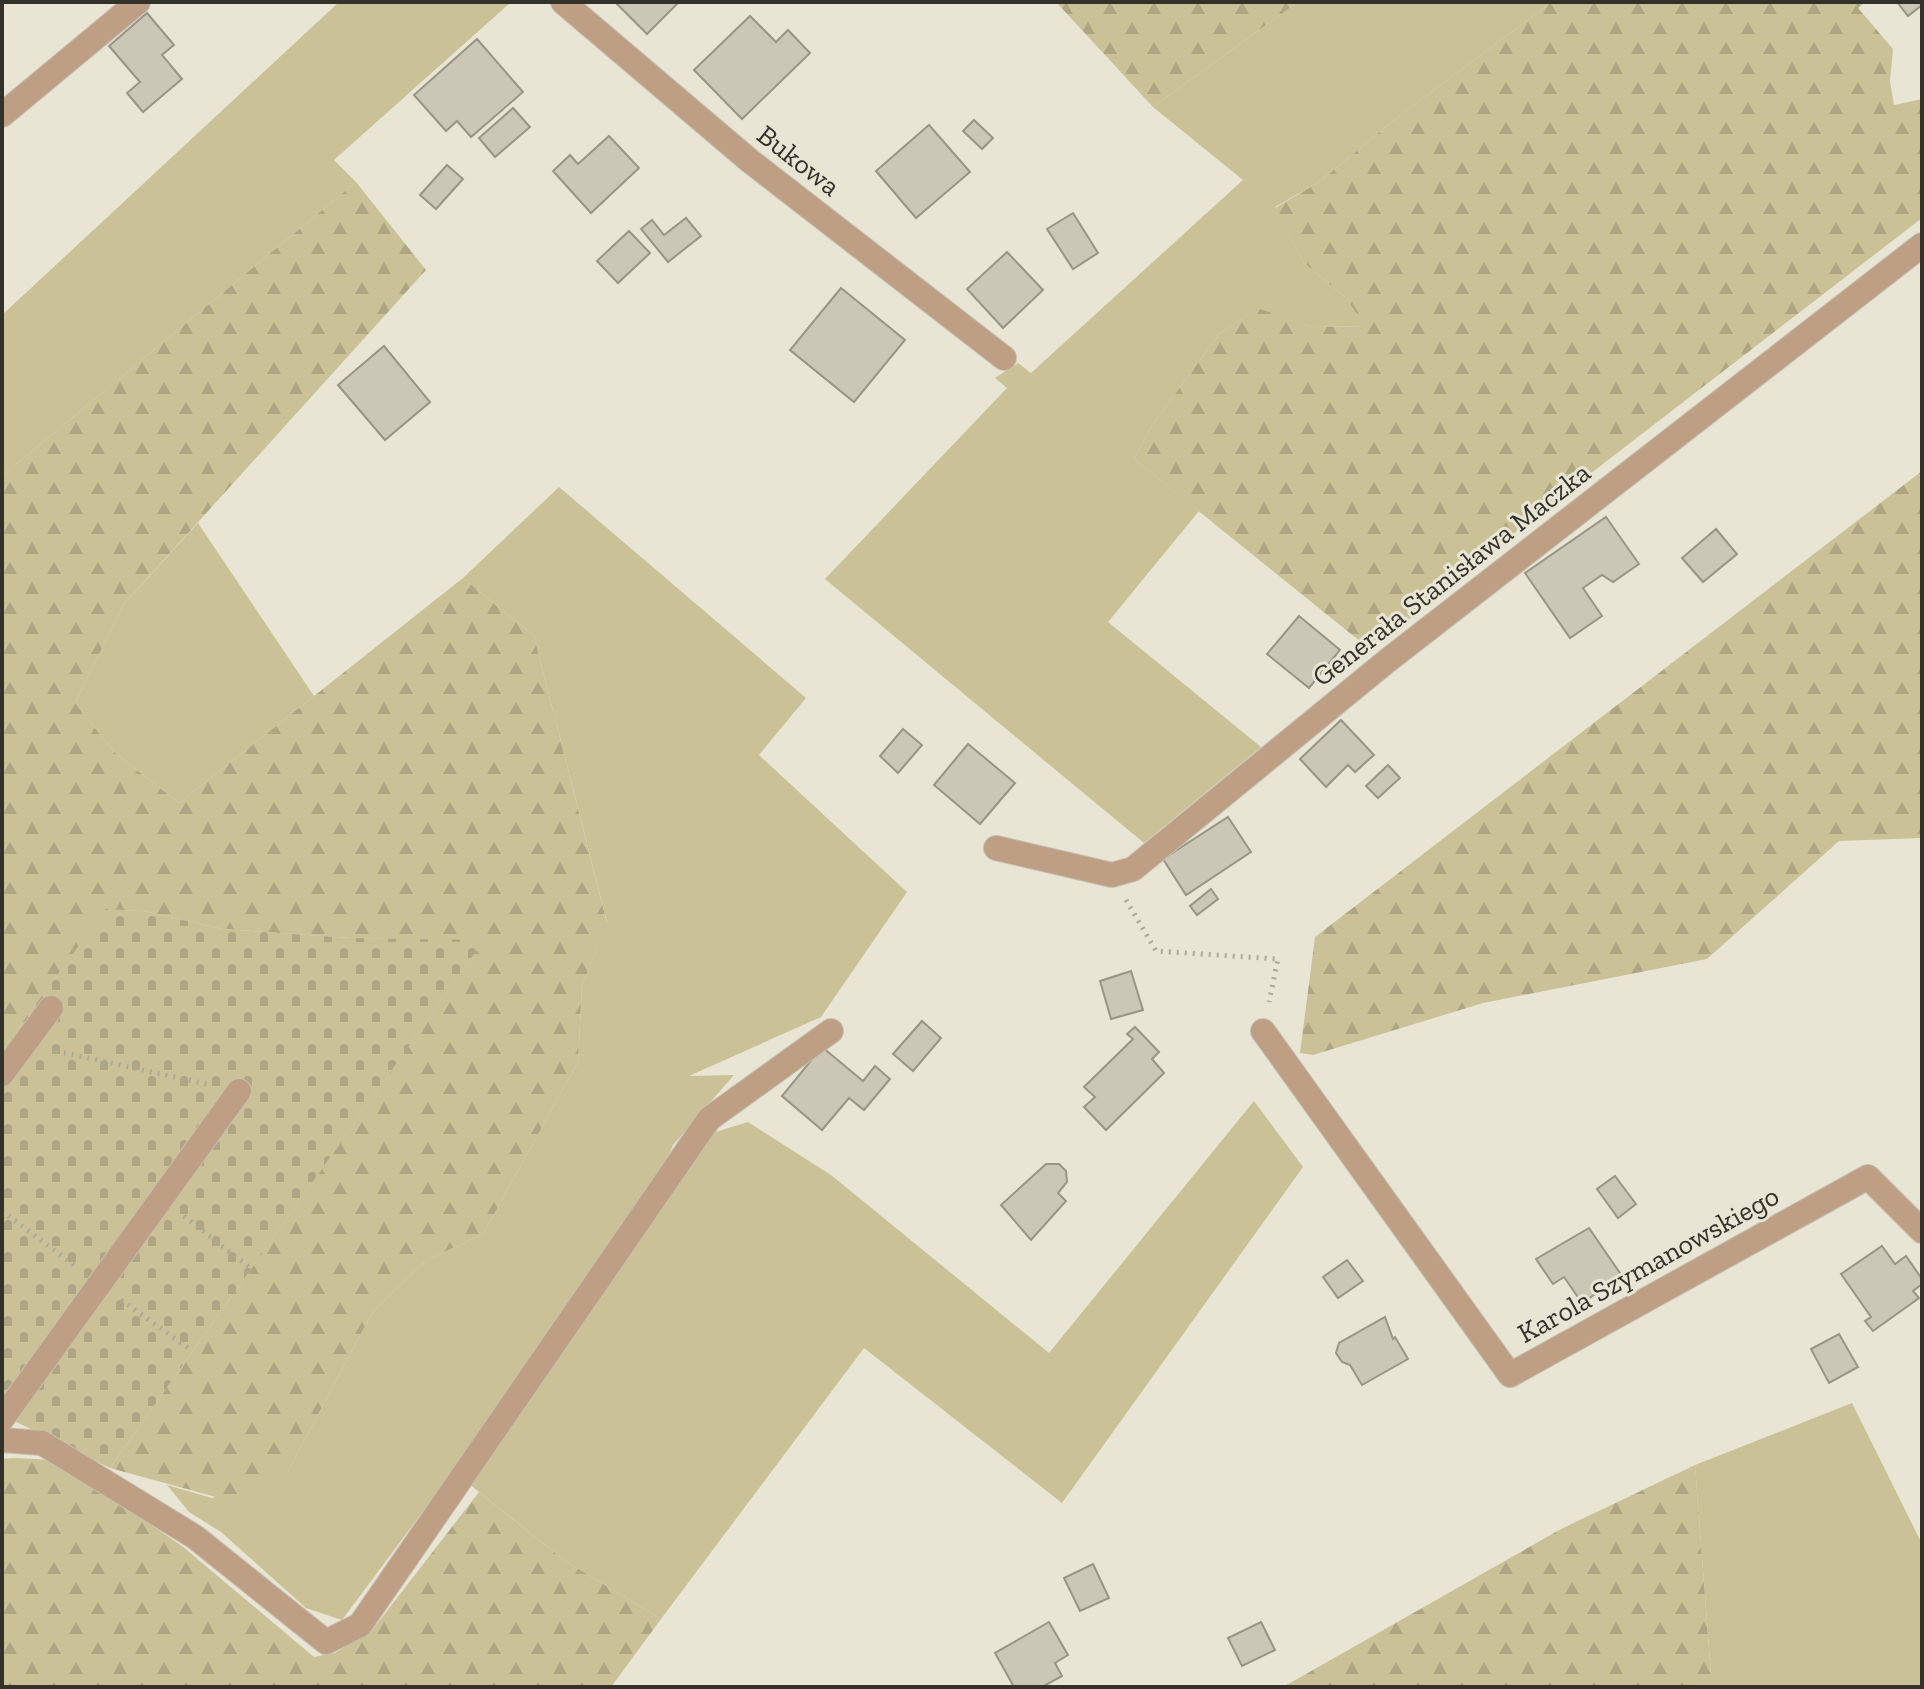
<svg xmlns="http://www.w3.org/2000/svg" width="1924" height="1689" font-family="'Zilla Slab',serif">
<defs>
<pattern id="forest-firs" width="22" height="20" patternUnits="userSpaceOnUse" patternTransform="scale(2)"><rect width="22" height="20" fill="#cac197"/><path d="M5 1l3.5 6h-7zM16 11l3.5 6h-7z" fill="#aea682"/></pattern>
<pattern id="cemetery-stones" width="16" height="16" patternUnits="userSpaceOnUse" patternTransform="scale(2)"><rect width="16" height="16" fill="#cac197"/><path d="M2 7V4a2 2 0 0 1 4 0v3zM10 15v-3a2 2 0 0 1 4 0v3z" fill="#aea682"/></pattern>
</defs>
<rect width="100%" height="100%" fill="#e8e5d5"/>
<g fill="#cac197">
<polygon points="339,2 511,2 334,160 356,182 2,476 2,315"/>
<polygon points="1298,2 1552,2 1399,116 1319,182 1275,207 1304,263 1344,296 1367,326 1313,327 1256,309 1219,334 1151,427 1134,459 1199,511 1108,622 1261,747 1144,843 825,579 1007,388 995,378 1018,363 1031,373 1243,180 1153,107"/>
<polygon points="559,487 806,698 759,755 907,892 821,1017 689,1076 734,1075 673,1145 667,1160 709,1134 748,1122 831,1175 1049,1353 1254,1101 1303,1167 1062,1503 864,1348 661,1619 564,1560 453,1471 342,1620 306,1608 221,1532 189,1512 167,1485 212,1498 288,1471 372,1313 425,1261 483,1234 578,1062 582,986 607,922 534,636 463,578"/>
<polygon points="198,523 314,696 179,803 114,752 75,703 124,604"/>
<polygon points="1852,1403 1922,1544 1922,1687 1691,1687 1711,1674 1695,1465"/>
</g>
<g fill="url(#forest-firs)">
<polygon points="1056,2 1298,2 1153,107"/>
<polygon points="1552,2 1866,2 1858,8 1893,49 1890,81 1894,105 1922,99 1922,218 1538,514 1385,639 1361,642 1134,459 1151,427 1219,334 1257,308 1313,327 1366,326 1344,296 1304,263 1275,208 1319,182 1399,116"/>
<polygon points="356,182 426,270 124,604 75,703 114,752 179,803 463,578 534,636 607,923 582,986 578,1062 483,1234 425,1261 372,1313 288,1471 245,1505 110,1468 483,941 351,938 223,929 143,911 106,910 2,1050 2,476"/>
<polygon points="1922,471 1922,838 1839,841 1707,959 1483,1003 1313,1055 1300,1053 1315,937"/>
<polygon points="13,1458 56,1460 182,1546 314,1657 335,1653 373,1629 479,1492 564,1560 661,1619 611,1687 2,1687 2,1459"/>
<polygon points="1695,1465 1711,1675 1691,1687 1283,1687 1561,1529"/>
</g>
<polygon fill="url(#cemetery-stones)" points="106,909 143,911 223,929 351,938 484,940 110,1468 2,1415 2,1050"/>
<g fill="#cac7b7" stroke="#989586" stroke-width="2">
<polygon points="615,2 679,2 647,34"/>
<polygon points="1897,2 1922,2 1922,5 1908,16"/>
<polygon points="147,13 174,45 162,55 182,79 143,112 127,93 140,82 109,46"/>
<polygon points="750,16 776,42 788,30 810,53 742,119 694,70"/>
<polygon points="477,39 523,92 471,137 457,121 446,131 414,95"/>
<polygon points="513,108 530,127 495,157 479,138"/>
<polygon points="974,120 993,138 982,149 963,131"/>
<polygon points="929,125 970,172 916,218 876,171"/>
<polygon points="609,136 639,168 591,213 553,171 570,155 578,164"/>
<polygon points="447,165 463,179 436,209 420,195"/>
<polygon points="1073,213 1098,253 1073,269 1047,229"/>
<polygon points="686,218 701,236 668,262 641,229 652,220 664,235"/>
<polygon points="629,231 650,253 618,283 597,261"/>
<polygon points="1007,252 1043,290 1003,328 967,289"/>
<polygon points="841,288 905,340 854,402 790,350"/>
<polygon points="384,346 430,402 385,440 338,385"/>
<polygon points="1606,517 1639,564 1613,582 1602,575 1583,588 1602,616 1570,638 1525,573"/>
<polygon points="1716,529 1737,554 1703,582 1682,558"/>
<polygon points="1299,616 1340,650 1309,688 1267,654"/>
<polygon points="1341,720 1374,755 1355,772 1348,765 1326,787 1300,759"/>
<polygon points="903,729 922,745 898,773 880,756"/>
<polygon points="968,744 1015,783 980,824 934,785"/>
<polygon points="1388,765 1400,778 1378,798 1366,786"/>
<polygon points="1228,817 1251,852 1186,895 1163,859"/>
<polygon points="1211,889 1218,899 1197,915 1190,906"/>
<polygon points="1131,971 1143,1010 1111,1019 1100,981"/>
<polygon points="922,1021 941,1038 913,1071 893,1054"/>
<polygon points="1135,1027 1159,1052 1152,1059 1164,1073 1106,1130 1084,1107 1095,1097 1084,1087 1133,1039 1127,1034"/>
<polygon points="822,1047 863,1081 875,1066 890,1079 864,1110 849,1098 822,1130 782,1096"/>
<polygon points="1046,1164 1059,1164 1066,1171 1067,1182 1058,1193 1066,1201 1031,1240 1001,1205"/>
<polygon points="1615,1176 1636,1204 1618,1218 1597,1189"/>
<polygon points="1589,1228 1622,1276 1582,1303 1564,1277 1553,1284 1536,1259"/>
<polygon points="1882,1246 1895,1264 1906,1256 1922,1279 1922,1284 1913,1291 1919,1298 1873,1331 1865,1321 1871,1317 1841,1274"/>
<polygon points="1347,1260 1363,1281 1338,1298 1323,1277"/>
<polygon points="1385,1317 1393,1339 1395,1337 1408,1359 1362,1385 1350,1365 1342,1362 1336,1353 1339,1343"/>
<polygon points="1839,1334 1858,1367 1829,1383 1811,1349"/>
<polygon points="1093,1564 1109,1598 1080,1611 1064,1578"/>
<polygon points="1049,1622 1068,1655 1055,1663 1062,1676 1042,1687 1014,1687 995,1653"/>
<polygon points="1261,1622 1275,1650 1242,1666 1228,1638"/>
</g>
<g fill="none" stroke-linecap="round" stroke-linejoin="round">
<g stroke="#c4c1b3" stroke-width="26">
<g id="minor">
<polyline points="563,2 750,161 1004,358"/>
<polyline points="2,115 138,2"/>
<polyline points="996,848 1112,875 1133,869 1387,661 1922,245"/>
<polyline points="1263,1031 1510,1375 1868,1177 1922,1231"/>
<polyline points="2,1074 51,1008"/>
<polyline points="2,1419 239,1091"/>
<polyline points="2,1440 42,1443 195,1537 326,1642 360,1625 709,1119 831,1031"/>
</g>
</g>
<g stroke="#aba99c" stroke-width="5" stroke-dasharray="2 6" stroke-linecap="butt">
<polyline points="1126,900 1156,951 1278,959 1269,1002"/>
<polyline points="56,1051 211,1085"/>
<polyline points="2,1211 78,1268"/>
<polyline points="184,1216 250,1268"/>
<polyline points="121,1300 191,1350"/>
</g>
<use href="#minor" stroke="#bf9f84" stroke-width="24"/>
</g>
<g text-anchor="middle" stroke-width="6" stroke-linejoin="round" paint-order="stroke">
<g font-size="28" fill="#32312a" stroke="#e8e5d5">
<text transform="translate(799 160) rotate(38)" y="10">Bukowa</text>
<text transform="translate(1451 574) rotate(-38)" y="10">Generała Stanisława Maczka</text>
<text transform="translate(1648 1264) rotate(-29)" y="10">Karola Szymanowskiego</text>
</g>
</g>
<rect width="1924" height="1689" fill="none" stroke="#32312a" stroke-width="8"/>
</svg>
